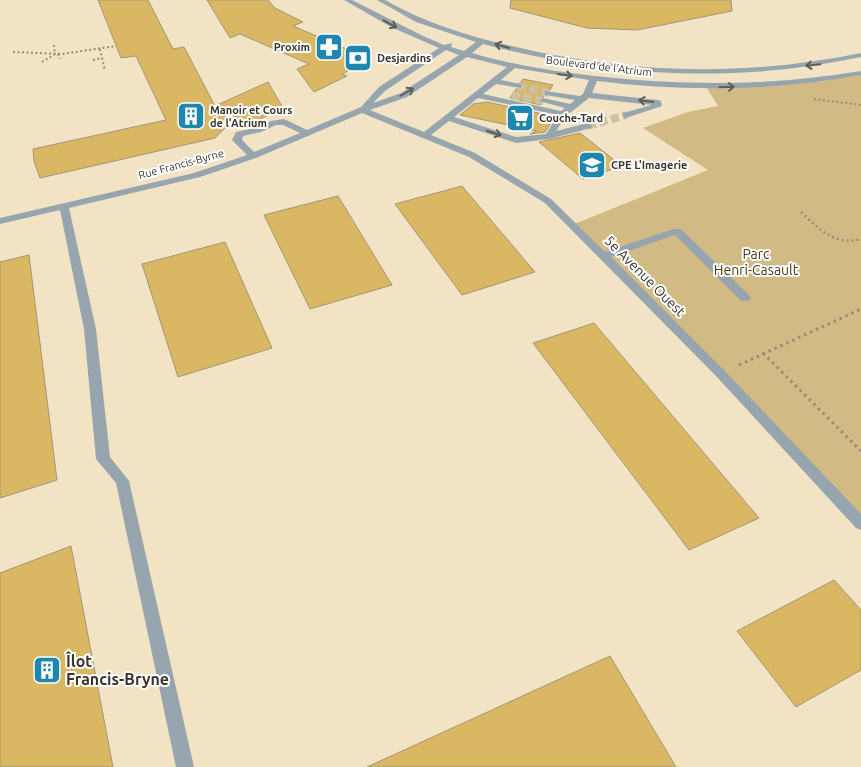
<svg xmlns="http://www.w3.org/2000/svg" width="861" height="767" font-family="Ubuntu,sans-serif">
<rect width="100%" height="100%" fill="#f1e3c3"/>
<polygon fill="#d1ba84" points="861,73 861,524 572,225 708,170 643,128 688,112 718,106 707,88 778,85"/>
<g fill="#dab763" stroke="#a39678">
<polygon points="98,0 148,0 173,49 184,47 215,106 268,82 283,108 250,124 245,123 226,127 215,138 40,178 34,161 33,149 166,120 136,56 121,58"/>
<polygon points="207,0 268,0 275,8 303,22 293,26 370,59 342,74 347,76 314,92 297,69 309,64 240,34 230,38"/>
<polygon points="511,0 731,0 732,11 637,30 587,28 510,8"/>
<polygon points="523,79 553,85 550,90 544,90 544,96 537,101 541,105 510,98 516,89 522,89 521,82"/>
<polygon points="487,102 552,116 551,123 545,132 530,134 537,131 460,115 473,104"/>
<polygon points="580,133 622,166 583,179 539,142"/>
<polygon points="462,186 535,272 462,295 395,204"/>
<polygon points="338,196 392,285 310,309 264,215"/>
<polygon points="225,242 272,348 178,377 142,264"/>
<polygon points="29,255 57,480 0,498 0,262"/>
<polygon points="594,323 759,518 689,550 533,343"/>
<polygon points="71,546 113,767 0,767 0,573"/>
<polygon points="834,580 861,610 861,670 796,707 737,631"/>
<polygon points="610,656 676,767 367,767"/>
</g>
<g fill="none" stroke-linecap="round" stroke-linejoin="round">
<g stroke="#cdc0a4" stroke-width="8" stroke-dasharray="8 4" stroke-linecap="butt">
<polyline points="518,86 548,93"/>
<polyline points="512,95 543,101"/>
<polyline points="588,126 626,115"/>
</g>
<g stroke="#978d77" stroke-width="2" stroke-dasharray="2 2.5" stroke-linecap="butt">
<polyline points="100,49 105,71"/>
<polyline points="13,52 62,54 116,46"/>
<polyline points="58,54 60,59"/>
<polyline points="93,60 102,58"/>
<polyline points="42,62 55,54 54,45"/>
<polyline points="814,99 861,105"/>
</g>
<path stroke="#978d77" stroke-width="2.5" stroke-dasharray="2 3" stroke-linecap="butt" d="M801,212c18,17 33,34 60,27"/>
<g stroke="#978d77" stroke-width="3" stroke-dasharray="2.5 4" stroke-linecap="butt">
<polyline points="763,353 861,451"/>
<polyline points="739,365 861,309"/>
</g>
<path fill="#97a6ae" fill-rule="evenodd" d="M344,0h8l71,36 21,9 8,-2 -1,4 13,4 12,-9 -60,-20 -39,-22h8c40,23 83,36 127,46 115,28 233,31 349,7v4c-127,27 -253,20 -378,-13l-11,9c40,12 81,18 123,23 89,10 177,10 266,-5v4c-88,16 -175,17 -264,6l-5,12 66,7 3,1 1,5 -36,12 -3,-1v-4l29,-8 -63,-7 -23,18 -10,15 32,-8 4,3 -1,2 -42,11 -33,4 -67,-22 -18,14 44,18 76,46 54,53 68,-23h8l68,66 2,3 -2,3h-8l-66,-66 -64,22 113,113 137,144v16l-5,-2 -140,-152 -171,-173 -76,-46 -107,-44 -106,45 -56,19 -131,31 27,121 14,128 19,24 65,286h-18l-60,-284 -20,-24 -12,-130 -24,-119 -60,14v-6l194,-45 53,-18 -15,-15 4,-8 19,-4 16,-7 13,-2 23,11 54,-23 18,-20 60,-39 -46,-20zM446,50l13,5 -58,38 -28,10 12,-12zM467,57l40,10 -83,65 -54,-22 37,-13zM515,68l74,12 -6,14 -3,2 -35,-5v4l30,5 -5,4 -27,-6 -4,3 26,7 -4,3 -78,-17 13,-10 25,4v-4l-20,-4zM478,98l80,17 -12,19 -30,3 -62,-20zM276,125h7l17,8 -46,19 -12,-12 1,-4 18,-4z"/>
</g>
<defs><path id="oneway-shaft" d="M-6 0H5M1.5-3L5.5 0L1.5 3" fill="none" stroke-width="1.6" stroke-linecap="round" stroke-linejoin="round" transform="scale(1.25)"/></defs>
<g stroke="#5c5d58">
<use href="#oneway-shaft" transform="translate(390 24) rotate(28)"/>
<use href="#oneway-shaft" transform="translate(502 46) rotate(-165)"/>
<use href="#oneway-shaft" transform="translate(813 65) rotate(174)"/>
<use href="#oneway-shaft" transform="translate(565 75) rotate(8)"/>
<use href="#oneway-shaft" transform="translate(727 87) rotate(-2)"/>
<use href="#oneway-shaft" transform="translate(407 92) rotate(-30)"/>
<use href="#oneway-shaft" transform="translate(646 101) rotate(-173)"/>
<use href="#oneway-shaft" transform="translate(494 133) rotate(18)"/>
</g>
<defs>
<g id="pharmacy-square" transform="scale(1.4375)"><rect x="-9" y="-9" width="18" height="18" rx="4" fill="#1e87af" stroke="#fff"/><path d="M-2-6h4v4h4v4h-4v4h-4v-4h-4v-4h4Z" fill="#fff"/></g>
<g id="bank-square" transform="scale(1.4375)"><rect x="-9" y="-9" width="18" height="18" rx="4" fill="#1e87af" stroke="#fff"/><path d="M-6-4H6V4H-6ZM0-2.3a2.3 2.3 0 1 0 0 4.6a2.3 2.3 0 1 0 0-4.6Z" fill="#fff"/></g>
<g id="building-square" transform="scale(1.4375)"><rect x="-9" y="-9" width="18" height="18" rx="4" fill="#1e87af" stroke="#fff"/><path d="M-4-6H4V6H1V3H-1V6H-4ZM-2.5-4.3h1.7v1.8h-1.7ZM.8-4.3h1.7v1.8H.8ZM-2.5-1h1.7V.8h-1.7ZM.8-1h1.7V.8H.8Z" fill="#fff"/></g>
<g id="supermarket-square" transform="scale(1.4375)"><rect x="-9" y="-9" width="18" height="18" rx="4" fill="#1e87af" stroke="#fff"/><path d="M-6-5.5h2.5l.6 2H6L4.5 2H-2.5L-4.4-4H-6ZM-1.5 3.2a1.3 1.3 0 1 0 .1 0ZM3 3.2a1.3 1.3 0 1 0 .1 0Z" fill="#fff"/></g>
<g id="school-square" transform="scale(1.4375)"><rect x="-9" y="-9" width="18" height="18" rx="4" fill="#1e87af" stroke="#fff"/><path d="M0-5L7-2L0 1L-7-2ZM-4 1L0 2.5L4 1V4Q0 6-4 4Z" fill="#fff"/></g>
</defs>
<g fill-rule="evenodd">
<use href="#pharmacy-square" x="329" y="47"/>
<use href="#bank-square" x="358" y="58"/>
<use href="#building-square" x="191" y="116"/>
<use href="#supermarket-square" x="520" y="118"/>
<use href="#school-square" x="592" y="165"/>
<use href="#building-square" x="47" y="670"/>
</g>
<g text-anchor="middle" stroke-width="4" stroke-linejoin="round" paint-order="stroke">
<g font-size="11" font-weight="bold" fill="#3c362a" stroke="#fff" text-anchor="start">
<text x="310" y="51" text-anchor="end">Proxim</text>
<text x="377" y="62">Desjardins</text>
<text x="210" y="114">Manoir et Cours<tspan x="210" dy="13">de l'Atrium</tspan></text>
<text x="539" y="122">Couche-Tard</text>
<text x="611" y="169">CPE L'Imagerie</text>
</g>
<g font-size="11" fill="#3c362a" stroke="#fff">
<text transform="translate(599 66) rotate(7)" y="4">Boulevard de l'Atrium</text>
<text transform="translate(181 164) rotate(-15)" y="4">Rue Francis-Byrne</text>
</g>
<g font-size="14" fill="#4a3b17" stroke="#fff">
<text x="756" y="259">Parc<tspan x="756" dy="16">Henri-Casault</tspan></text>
</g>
<g font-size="14" fill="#3c362a" stroke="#fff">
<text transform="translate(645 276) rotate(45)" y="5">5e Avenue Ouest</text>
</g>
<g font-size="16" font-weight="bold" fill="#3c362a" stroke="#fff" text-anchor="start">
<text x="66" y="667">Îlot<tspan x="66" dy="18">Francis-Bryne</tspan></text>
</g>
</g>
</svg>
